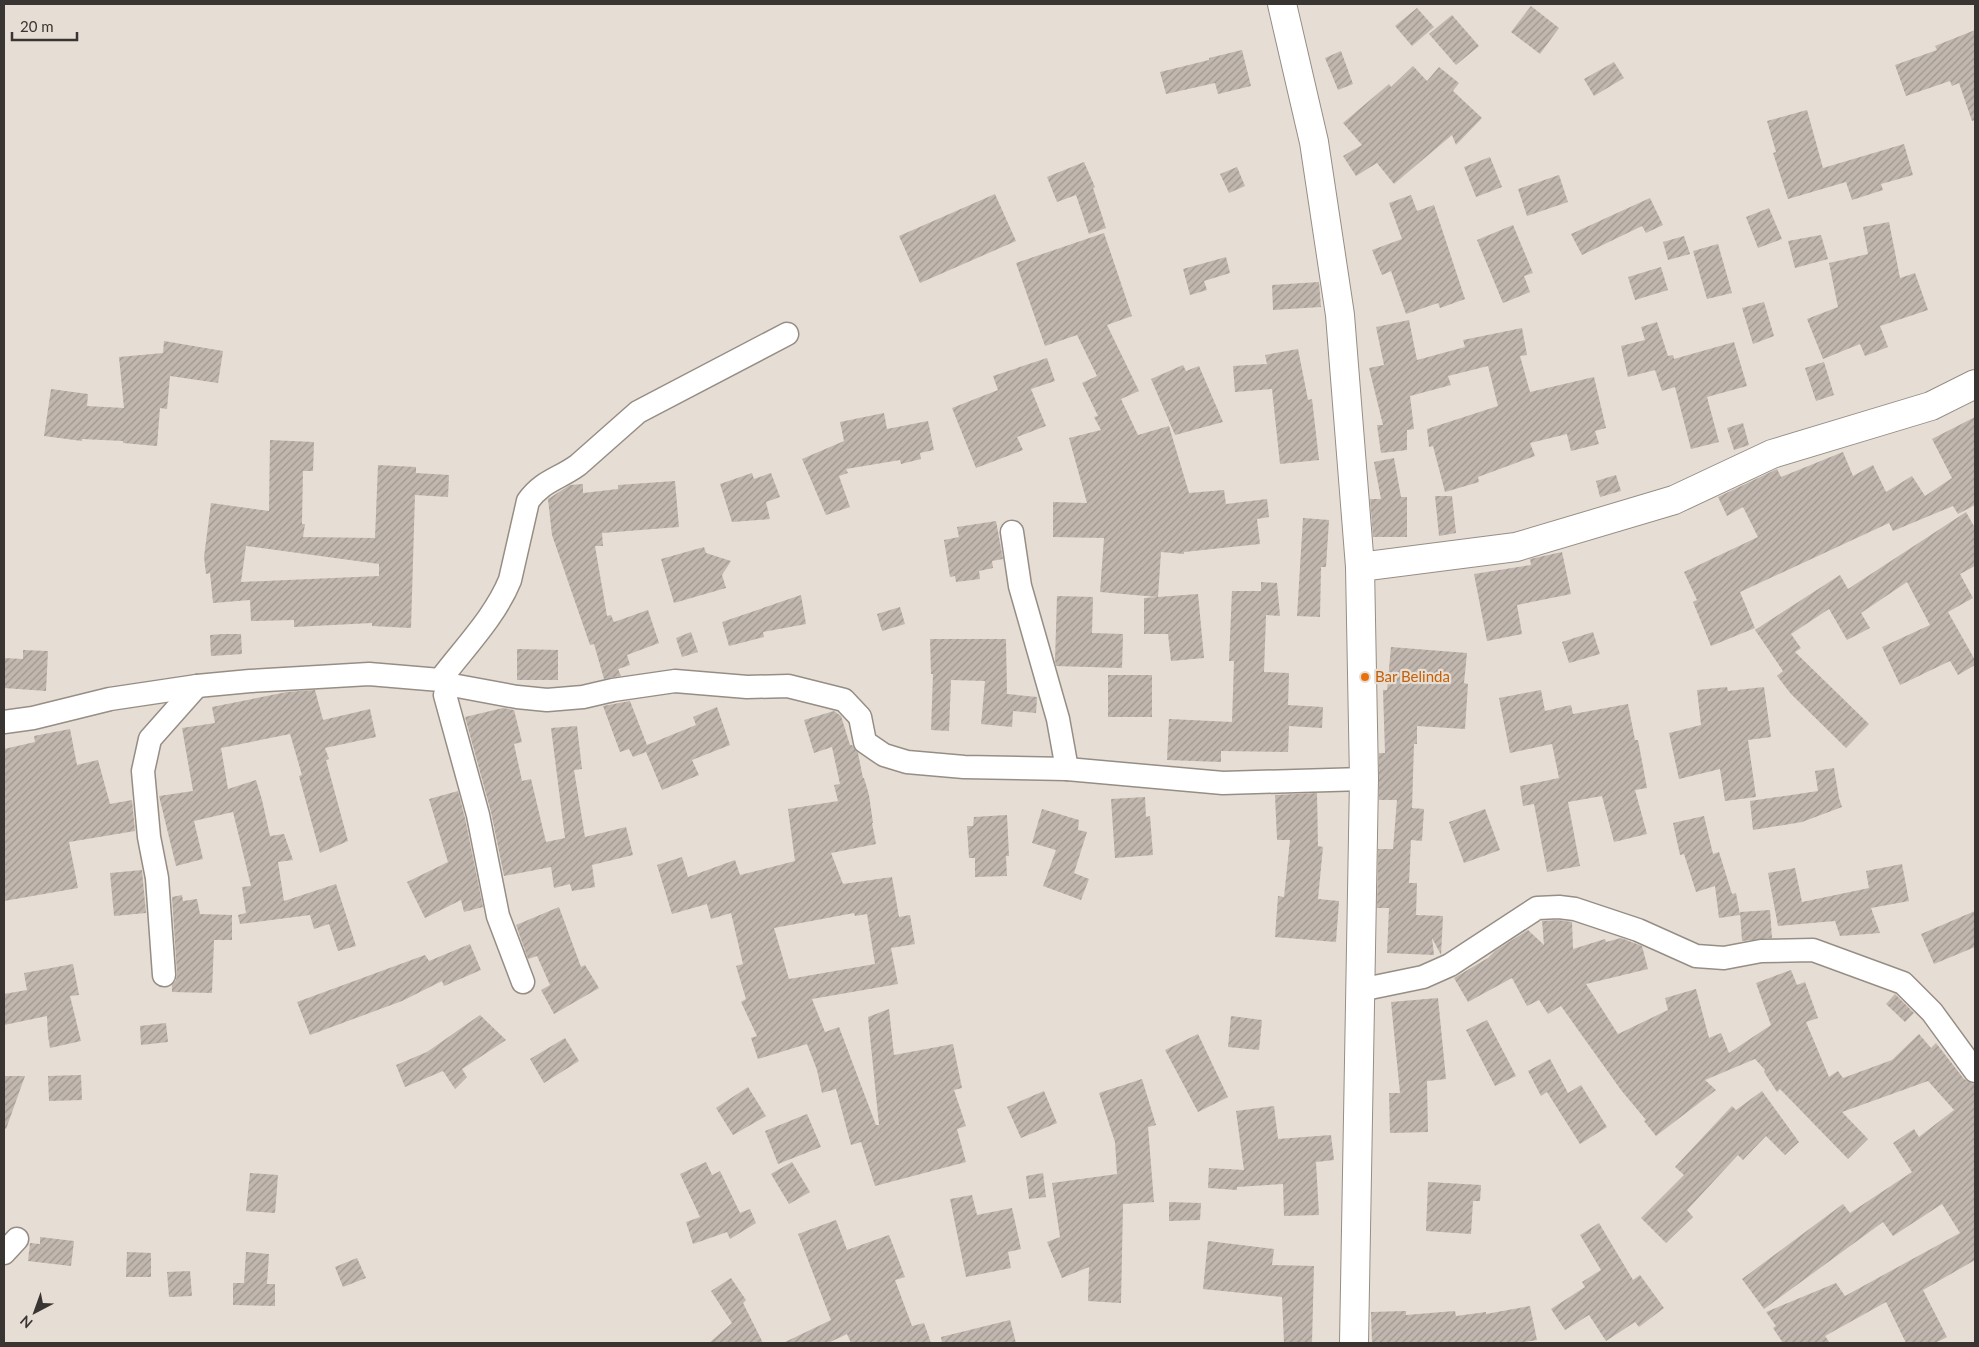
<svg xmlns="http://www.w3.org/2000/svg" width="1979" height="1347" font-family="Lato,sans-serif">
<defs>
<pattern id="building-hatch" width="6" height="6" patternUnits="userSpaceOnUse" patternTransform="scale(1.25)"><rect width="6" height="6" fill="#c1b7af"/><path d="M-1 1l2-2M0 6l6-6M5 7l2-2" fill="none" stroke="#9e968f"/></pattern>
</defs>
<rect width="100%" height="100%" fill="#e6ddd4"/>
<g fill="url(#building-hatch)" fill-rule="evenodd">
<polygon points="1531,6 1559,28 1540,54 1511,32"/>
<polygon points="1417,8 1434,27 1412,46 1395,26"/>
<polygon points="1452,15 1479,46 1456,65 1429,34"/>
<polygon points="1975,30 1975,120 1972,121 1959,83 1952,86 1950,81 1906,96 1895,65 1937,50 1935,46"/>
<polygon points="1242,50 1251,86 1218,94 1215,83 1166,94 1160,72 1209,60 1209,58"/>
<polygon points="1341,51 1353,84 1338,90 1325,58"/>
<polygon points="1614,62 1624,78 1594,96 1584,79"/>
<polygon points="1413,66 1427,81 1439,67 1459,83 1453,91 1482,118 1456,145 1452,135 1394,184 1377,163 1356,176 1343,156 1362,145 1343,123 1389,84 1391,87"/>
<polygon points="1807,110 1823,168 1904,144 1913,175 1881,184 1883,190 1852,200 1846,182 1788,199 1773,153 1776,152 1767,121"/>
<polygon points="1490,157 1502,187 1476,197 1464,167"/>
<polygon points="1084,162 1095,187 1093,188 1106,228 1089,234 1076,195 1057,202 1047,177"/>
<polygon points="1237,167 1245,186 1229,193 1220,174"/>
<polygon points="1559,175 1568,202 1527,216 1518,189"/>
<polygon points="995,194 1016,241 920,283 899,236"/>
<polygon points="1411,195 1417,211 1434,205 1465,299 1440,308 1438,303 1406,314 1391,271 1382,275 1372,250 1402,239 1389,203"/>
<polygon points="1650,198 1663,225 1646,233 1642,226 1582,255 1571,234"/>
<polygon points="1769,208 1782,239 1758,248 1746,217"/>
<polygon points="1889,222 1900,278 1915,273 1928,310 1880,326 1888,347 1865,356 1860,344 1823,359 1807,319 1838,307 1829,263 1868,254 1863,227"/>
<polygon points="1513,225 1533,273 1524,276 1530,292 1503,303 1477,240"/>
<polygon points="1104,233 1132,316 1107,325 1139,391 1121,399 1138,435 1169,426 1189,493 1224,490 1226,504 1267,499 1269,517 1257,519 1260,544 1184,552 1184,554 1161,552 1158,597 1100,592 1104,538 1053,537 1053,502 1087,503 1069,438 1101,430 1094,417 1098,416 1082,383 1097,376 1077,335 1045,346 1016,263"/>
<polygon points="1821,235 1828,259 1795,268 1788,241"/>
<polygon points="1684,236 1690,254 1668,260 1663,242"/>
<polygon points="1718,244 1732,293 1707,299 1693,251"/>
<polygon points="1226,257 1230,273 1204,281 1207,290 1190,295 1183,269"/>
<polygon points="1661,267 1668,290 1635,300 1628,277"/>
<polygon points="1319,282 1321,307 1273,310 1272,285"/>
<polygon points="1764,302 1774,336 1753,344 1742,308"/>
<polygon points="1409,320 1417,360 1465,347 1463,340 1522,328 1527,355 1520,356 1530,392 1594,377 1606,428 1595,431 1599,444 1571,451 1567,434 1530,443 1535,456 1478,477 1479,482 1445,492 1433,446 1429,447 1427,429 1498,406 1488,366 1448,376 1451,385 1410,396 1414,429 1407,430 1407,450 1381,453 1377,425 1383,425 1369,368 1384,365 1376,327"/>
<polygon points="1657,322 1668,356 1673,355 1674,359 1734,342 1747,386 1707,397 1719,442 1691,449 1675,387 1662,391 1655,370 1628,377 1621,346 1645,340 1641,327"/>
<polygon points="164,341 223,351 218,383 170,376 167,409 160,408 157,446 123,443 123,441 82,439 82,441 44,436 51,389 88,394 87,406 124,408 119,357 163,353"/>
<polygon points="1298,349 1308,400 1312,399 1319,460 1280,464 1272,389 1235,392 1233,366 1267,364 1265,355"/>
<polygon points="1047,358 1055,381 1031,389 1046,426 1017,437 1023,450 976,468 952,408 998,390 993,376"/>
<polygon points="1824,362 1834,395 1816,401 1805,368"/>
<polygon points="1183,365 1186,371 1199,366 1223,422 1175,435 1151,379"/>
<polygon points="884,413 887,429 928,421 934,450 920,453 921,459 901,464 900,460 846,469 848,473 839,476 850,507 826,515 802,459 844,441 840,422"/>
<polygon points="1975,417 1975,505 1958,514 1953,506 1893,531 1889,523 1740,592 1755,628 1711,646 1693,602 1697,600 1684,572 1758,537 1743,507 1727,516 1718,497 1777,469 1781,477 1843,452 1853,476 1873,465 1886,492 1912,476 1925,496 1952,478 1932,439"/>
<polygon points="1743,423 1749,445 1734,450 1727,428"/>
<path d="M270,440l44,2 -1,29h-10l-1,53h3l-2,13 72,1 3,-73 38,2v6l33,2 -1,22 -33,-2 -4,133 -39,-2v-3l-78,4v-7l-43,1 -1,-21 -37,3 -3,-30 -4,1 -2,-17 7,-54 58,8zM246,546l133,18v12l-138,6z"/>
<polygon points="1394,458 1401,497 1407,497 1407,537 1373,537 1370,499 1381,499 1374,462"/>
<polygon points="752,473 754,479 771,473 780,497 766,502 770,519 732,522 720,484"/>
<polygon points="1616,475 1621,491 1600,497 1596,481"/>
<polygon points="675,481 679,527 602,533 603,546 595,546 607,616 611,615 614,622 648,610 659,643 627,655 630,665 618,669 621,676 604,679 594,644 590,645 552,535 548,499 570,485 583,484 583,493 618,489 618,485"/>
<polygon points="1435,496 1452,496 1456,533 1439,536"/>
<polygon points="1966,512 1975,528 1975,566 1960,574 1973,598 1948,612 1975,660 1975,665 1958,675 1950,661 1900,685 1882,647 1930,625 1907,582 1861,613 1870,628 1847,640 1829,609 1791,634 1801,648 1795,652 1869,724 1846,748 1791,694 1777,676 1783,671 1755,630 1840,575 1848,589"/>
<polygon points="1303,518 1329,520 1326,567 1321,567 1320,617 1297,616"/>
<polygon points="996,521 1003,559 992,561 993,568 979,571 980,579 956,582 955,576 950,577 944,540 959,537 957,527"/>
<polygon points="704,547 706,553 731,561 722,575 726,588 674,603 661,559"/>
<polygon points="1562,552 1571,594 1517,605 1522,634 1487,641 1474,574 1531,565 1530,559"/>
<polygon points="1261,582 1277,583 1280,616 1266,615 1264,672 1289,673 1288,705 1323,707 1322,728 1289,726 1288,752 1221,751 1221,762 1167,760 1169,719 1232,722 1234,661 1229,661 1232,591 1261,591"/>
<polygon points="1198,594 1204,658 1171,661 1168,634 1144,634 1144,598"/>
<polygon points="801,595 806,624 763,632 764,637 729,646 722,622"/>
<polygon points="1057,596 1093,597 1092,633 1123,634 1122,668 1056,666 1055,660"/>
<polygon points="900,607 905,624 882,631 877,614"/>
<polygon points="691,632 698,652 682,657 676,638"/>
<polygon points="1593,632 1600,654 1569,663 1562,642"/>
<polygon points="223,634 241,634 242,654 211,656 210,635"/>
<polygon points="930,639 1006,639 1007,694 1037,697 1036,713 1013,711 1012,727 981,724 985,681 951,680 949,731 931,730 933,674 931,674"/>
<polygon points="1391,647 1467,653 1464,683 1468,684 1465,729 1417,726 1417,744 1414,744 1412,808 1424,809 1422,841 1411,840 1409,883 1417,883 1416,915 1443,916 1441,955 1432,938 1434,955 1387,953 1389,908 1377,908 1378,849 1393,849 1397,800 1379,800 1379,753 1385,753 1383,690 1387,690"/>
<polygon points="517,649 558,650 558,680 517,680"/>
<polygon points="23,650 48,651 46,691 4,688 4,658 23,659"/>
<rect x="1108" y="675" width="44" height="42"/>
<polygon points="1727,687 1728,691 1764,687 1771,737 1748,740 1756,797 1725,801 1720,769 1679,779 1669,733 1701,725 1697,690"/>
<polygon points="315,690 323,720 370,709 376,737 325,748 329,759 326,760 348,841 320,853 299,776 302,775 290,734 221,748 228,789 256,780 262,800 270,836 284,834 293,860 278,862 284,901 336,884 356,946 338,951 329,924 314,929 310,915 240,924 238,915 246,913 242,887 251,886 233,812 194,821 203,859 176,866 159,796 193,791 182,728 215,723 212,707 287,692"/>
<polygon points="1541,690 1545,711 1571,705 1573,714 1628,704 1635,740 1638,740 1647,788 1635,790 1647,834 1614,842 1602,796 1568,802 1580,866 1547,872 1534,804 1523,806 1520,786 1559,778 1552,744 1510,753 1499,698"/>
<polygon points="630,701 647,745 696,725 693,717 717,707 730,745 692,760 699,775 662,790 646,752 633,757 629,749 620,752 603,706"/>
<polygon points="503,708 514,710 522,742 514,744 522,781 531,779 546,842 565,838 551,728 577,726 582,769 574,770 585,837 626,827 633,855 592,865 595,887 572,891 570,884 554,888 551,867 504,876 491,812 465,717"/>
<path d="M834,711l7,5 9,29h2l6,8 5,25h1l5,17 4,28h-1l4,21 -45,9 12,31 49,-7 7,40 11,-2 5,29 -24,4 7,36 -86,15 13,33 14,-5 37,98h3l-11,-108 21,-8 5,46 59,-11 9,44 -8,2 12,36 -9,3 9,33 -91,24 -14,-44 -10,3 -15,-56 -14,4 -5,-23 -10,-26 -49,15 -7,-21 6,-2 -16,-34 5,-3 -10,-33 7,-2 -12,-51 -20,6 -4,-15 -35,10 -15,-49 25,-8 6,20 47,-17 5,15 55,-14 -7,-52 50,-8 -4,-16 6,-1 -8,-37 -18,6 -10,-33zM854,913l1,3 12,-2 8,50 -86,15 -15,-51z"/>
<polygon points="70,729 77,765 98,760 110,804 132,800 135,831 69,842 78,888 4,901 4,749 35,742 34,736"/>
<polygon points="1834,768 1839,798 1842,807 1802,822 1753,830 1750,801 1818,791 1815,771"/>
<polygon points="458,791 465,818 483,907 464,912 461,900 425,918 407,882 448,862 429,799"/>
<polygon points="1317,793 1318,846 1323,847 1318,899 1339,901 1336,942 1275,937 1278,896 1284,897 1290,840 1277,840 1275,795"/>
<polygon points="1145,797 1146,817 1150,816 1153,855 1115,858 1111,799"/>
<polygon points="1042,809 1079,820 1078,830 1087,832 1074,873 1089,879 1081,900 1043,886 1056,850 1032,843"/>
<polygon points="1485,809 1500,850 1464,863 1449,822"/>
<polygon points="1007,815 1009,856 1006,856 1007,876 975,877 975,858 969,858 967,826 973,826 974,817"/>
<polygon points="1704,816 1713,854 1719,852 1732,894 1736,893 1740,915 1719,918 1715,886 1696,892 1684,854 1680,855 1673,823"/>
<polygon points="1902,864 1909,901 1871,908 1880,933 1840,936 1835,921 1778,926 1768,873 1795,868 1802,902 1869,888 1866,871"/>
<polygon points="142,870 146,913 114,916 110,873"/>
<polygon points="182,895 183,901 197,899 200,914 232,915 232,940 214,940 212,993 172,992 172,985 176,980 177,974 172,897"/>
<polygon points="559,907 581,967 585,965 599,988 554,1014 541,990 550,985 537,956 528,959 516,925"/>
<polygon points="1770,910 1772,938 1742,941 1740,912"/>
<polygon points="1975,911 1975,947 1934,964 1921,934"/>
<polygon points="1558,920 1572,922 1573,949 1605,939 1606,942 1621,938 1642,946 1648,969 1586,984 1618,1034 1668,1010 1665,998 1696,989 1709,1038 1721,1033 1729,1053 1771,1025 1756,983 1791,970 1797,985 1805,982 1818,1018 1806,1022 1829,1077 1838,1071 1843,1078 1892,1060 1919,1034 1931,1048 1936,1043 1964,1079 1974,1084 1975,1086 1975,1260 1923,1290 1947,1337 1935,1343 1906,1343 1886,1302 1825,1336 1830,1343 1783,1343 1773,1328 1776,1326 1766,1312 1836,1283 1845,1296 1960,1233 1942,1204 1893,1236 1883,1222 1764,1309 1742,1279 1843,1204 1850,1213 1912,1172 1893,1143 1914,1129 1919,1137 1954,1110 1928,1081 1842,1112 1868,1139 1848,1159 1780,1089 1777,1092 1764,1072 1765,1070 1755,1059 1705,1080 1716,1090 1656,1136 1644,1121 1646,1120 1621,1090 1561,1006 1548,1014 1539,1000 1527,1006 1512,978 1468,1002 1454,978 1488,958 1495,951 1528,930 1544,945 1542,921"/>
<polygon points="470,944 481,970 444,986 442,981 402,1001 310,1035 297,1002 425,955 429,961"/>
<polygon points="73,964 79,995 70,996 81,1041 50,1048 48,1036 47,1016 4,1025 4,994 27,990 24,973"/>
<polygon points="1895,994 1914,1013 1905,1022 1886,1004"/>
<polygon points="1438,998 1446,1079 1427,1081 1428,1132 1390,1133 1389,1093 1400,1093 1391,1002"/>
<polygon points="480,1015 506,1040 462,1069 467,1077 455,1089 443,1071 405,1087 396,1065 427,1052"/>
<polygon points="1231,1016 1262,1020 1259,1050 1228,1047"/>
<polygon points="1487,1020 1516,1076 1495,1086 1466,1030"/>
<polygon points="166,1023 168,1042 141,1045 140,1026"/>
<polygon points="1198,1034 1228,1097 1198,1112 1165,1050"/>
<polygon points="565,1038 579,1061 544,1083 530,1059"/>
<polygon points="1550,1059 1568,1093 1581,1085 1607,1127 1580,1144 1547,1092 1541,1096 1528,1071"/>
<polygon points="81,1075 82,1100 49,1101 48,1076"/>
<polygon points="4,1076 25,1076 6,1129 4,1128"/>
<polygon points="1142,1079 1156,1125 1148,1127 1154,1202 1123,1204 1121,1303 1088,1301 1089,1267 1062,1278 1047,1242 1060,1237 1052,1183 1117,1174 1115,1142 1099,1093"/>
<polygon points="748,1087 766,1116 733,1135 716,1108"/>
<polygon points="1044,1091 1057,1123 1021,1138 1007,1107"/>
<polygon points="1762,1091 1799,1142 1785,1155 1766,1136 1743,1160 1738,1155 1687,1210 1693,1217 1666,1243 1641,1218 1684,1175 1675,1167 1732,1106 1736,1110"/>
<polygon points="1274,1106 1278,1139 1331,1135 1334,1160 1316,1162 1319,1215 1284,1216 1283,1184 1237,1187 1237,1190 1208,1188 1209,1168 1244,1170 1236,1111"/>
<polygon points="807,1114 821,1147 778,1164 765,1131"/>
<polygon points="706,1162 712,1175 720,1171 740,1213 750,1209 756,1223 730,1239 727,1232 693,1244 686,1222 700,1217 680,1174"/>
<polygon points="792,1162 810,1192 789,1204 771,1174"/>
<polygon points="250,1173 278,1175 275,1213 246,1211"/>
<polygon points="1043,1173 1046,1197 1029,1199 1026,1176"/>
<polygon points="1428,1182 1481,1185 1480,1201 1473,1201 1471,1234 1426,1231"/>
<polygon points="972,1195 977,1215 1012,1208 1021,1249 1008,1252 1011,1268 966,1277 950,1199"/>
<polygon points="1169,1202 1201,1203 1200,1220 1169,1221"/>
<polygon points="836,1220 847,1250 889,1235 905,1277 895,1280 912,1326 924,1323 931,1343 851,1343 847,1334 828,1343 783,1343 831,1320 798,1234"/>
<polygon points="1599,1223 1633,1280 1640,1275 1664,1308 1639,1327 1635,1322 1606,1341 1589,1315 1565,1330 1551,1309 1585,1287 1582,1282 1601,1270 1580,1235"/>
<polygon points="40,1237 74,1241 71,1266 28,1261 30,1243 40,1244"/>
<polygon points="1208,1241 1274,1249 1272,1265 1314,1266 1312,1343 1284,1343 1282,1297 1203,1289"/>
<polygon points="127,1252 151,1253 151,1277 126,1277"/>
<polygon points="246,1252 269,1254 267,1284 275,1284 275,1306 233,1305 233,1283 244,1283"/>
<polygon points="357,1258 366,1278 343,1287 335,1267"/>
<polygon points="190,1271 192,1296 169,1297 167,1272"/>
<polygon points="731,1278 746,1300 743,1303 763,1343 709,1343 732,1323 711,1291"/>
<polygon points="1530,1306 1537,1340 1519,1343 1372,1343 1371,1312 1406,1311 1406,1315 1455,1311 1456,1316 1486,1312 1486,1314"/>
<polygon points="1010,1320 1016,1343 942,1343 941,1337"/>
</g>
<g fill="none" stroke-linecap="round" stroke-linejoin="round">
<g stroke="#968e85" stroke-width="25">
<g id="street">
<polyline points="1012,532 1020,586 1058,719 1067,769"/>
<path d="M440,680c24,-32 55,-63 70,-100l18,-79c14,-20 31,-22 50,-36l60,-53 149,-78"/>
<polyline points="452,685 445,695 478,815 498,916 523,982"/>
<polyline points="4,722 33,718 110,699 197,686 250,681 369,674 440,680 452,685 517,697 547,700 583,697 613,690 675,681 747,687 788,686 844,700 860,717 865,742 884,755 907,762 964,767 1067,769 1223,783 1364,779"/>
<polyline points="164,975 157,878 149,837 143,771 150,739 197,686"/>
<polyline points="1360,990 1423,977 1450,965 1537,908 1559,907 1575,909 1638,930 1696,956 1724,958 1761,951 1813,950 1903,983 1932,1012 1975,1071"/>
<polyline points="4,1253 17,1239"/>
</g>
</g>
<g stroke="#968e85" stroke-width="30">
<g id="secondary">
<polyline points="1282,4 1314,142 1340,315 1360,567 1364,779 1354,1343"/>
<polyline points="1360,567 1516,547 1674,500 1772,454 1931,406 1975,384"/>
</g>
</g>
<use href="#street" stroke="#fff" stroke-width="22"/>
<use href="#secondary" stroke="#fff" stroke-width="28"/>
</g>
<circle fill="#e8710a" stroke="#e6ddd4" stroke-width="2" cx="1365" cy="677" r="5"/>
<g text-anchor="middle" stroke-width="4.5" stroke-linejoin="round" paint-order="stroke">
<g font-size="15" fill="#c56008" stroke="#e6ddd4" text-anchor="start">
<text x="1375" y="682">Bar Belinda</text>
</g>
</g>
<rect width="1979" height="1347" fill="none" stroke="#393532" stroke-width="10"/>
<g transform="translate(35 1312) rotate(221)" stroke="#e6ddd4" stroke-width="4" paint-order="stroke">
<path d="M0-4L9 19L0 12L-9 19Z" fill="#393532"/>
<text y="-8" font-size="14" font-weight="bold" text-anchor="middle" fill="#393532">N</text>
</g>
<path d="M12 32v8h65v-8" fill="none" stroke="#393532" stroke-width="2.5"/>
<text x="20" y="32" font-size="15" fill="#393532" stroke="#e6ddd4" stroke-width="4" paint-order="stroke">20 m</text>
</svg>
